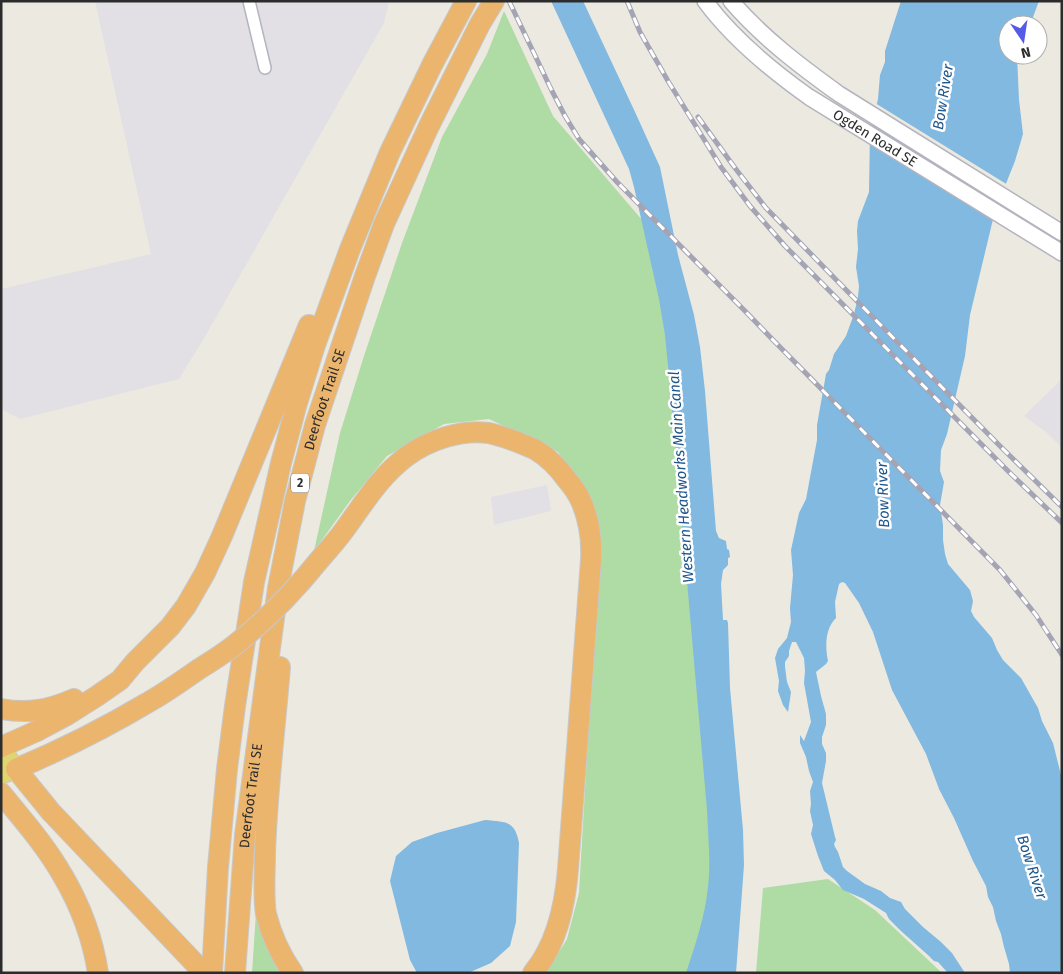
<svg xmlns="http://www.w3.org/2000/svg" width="1063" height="974" font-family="'Fira Sans',sans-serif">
<rect width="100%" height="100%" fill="#ece9e0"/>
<g fill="#e2e0e5">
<polygon points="95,1 389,1 384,23 206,335 179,379 20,419 1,409 1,289 151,254"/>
<polygon points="1062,379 1062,448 1046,432 1024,416"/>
<polygon points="547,485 551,511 494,525 491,497"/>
</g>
<g fill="#afdba4">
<polygon points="504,11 553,116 655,235 678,369 716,892 700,973 546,973 567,939 579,893 595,616 601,535 585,490 558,452 489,419 444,424 387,456 350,501 314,551 340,433 363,359 402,243 442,137 487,54"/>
<polygon points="828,879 875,910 942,973 756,973 763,888"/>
<polygon points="256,913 285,973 252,973"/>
</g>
<g fill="#81b9e0">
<path d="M551,1h32l52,111 25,55 18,88 16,60 6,32 5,44 11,140 3,7 7,3 1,8 2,1 1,7 -2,1v7l-5,5 -2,14 2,36h4l1,3 2,65 13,142 1,35 -8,108h-50c9,-28 19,-56 22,-86 3,-25 0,-51 -1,-77l-37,-424 -5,-51 -6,-36 -25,-112 -5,-18z"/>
<path d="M901,1h138l-9,24h-22v30h9l2,45 4,34 -8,27 -20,50 -25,104 -5,41 -18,78 -6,16 -1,21 4,11 -4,23 3,20v15l2,14 3,10 22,26 3,11 -2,10 3,6 18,21 5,12 6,10 18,18 17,30 4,13 11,22 9,36v194h-52l-1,-9 -5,-17 -3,-13 -5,-13 -3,-14 -5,-10 -2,-11 -13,-25 -19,-43 -15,-29 -13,-35 -34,-64 -19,-58 -14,-29 -14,-20 -3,-1 -3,2 -4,18 1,16c-11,11 -11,28 -8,43l-2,3 -10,8 5,24 5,18v11l-4,12v7l4,9v8l-4,22 13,54 1,3 -2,4 1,3 3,5 5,15 4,4 18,13 16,7 9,7 11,4 4,7 18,18 18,15 11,11 13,20h-17l-10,-11 -4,-1 -5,-5 -28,-25 -12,-12 -3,-6 -22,-14 -21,-9 -8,-10 -11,-9 -6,-15 -7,-22 2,-9 -3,-14 1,-7 -1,-13 3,-9 -4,-11 -3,-14 -6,-14v-8l4,6 7,-19 -7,-39 1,-12 -1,-13 -8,-16h-4l-3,9v5l-4,6v5l2,15 4,10 -3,20 -5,-7 -5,-14 1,-10 -4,-23 3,-9 9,-11 4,-16 -1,-14 3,-33 -2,-25 8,-37 7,-14 11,-59v-15l9,-51 3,-4 5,-16 12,-18 8,-22 4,-17 1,-11 -3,-19 2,-18 -1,-18 1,-10 11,-29 1,-60 8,-33 2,-24 5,-13v-11z"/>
<path d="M485,820c20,2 30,0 34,23l-3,79 -6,24 -19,17 -23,10h-51l-7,-13 -20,-79 6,-25 16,-14 25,-9z"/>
</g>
<polygon fill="#ece9e0" points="875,103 1008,185 1001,202 870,121"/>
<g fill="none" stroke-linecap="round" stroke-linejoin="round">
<g stroke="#b4b4be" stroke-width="14">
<polyline id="street" points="249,1 265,68"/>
</g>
<g stroke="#b4b4be" stroke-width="18">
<g id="secondary">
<path id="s1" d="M705,1c28,38 66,69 104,96l253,156"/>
<path d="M731,1c32,37 69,65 108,93l223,139"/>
</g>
</g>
<g stroke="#c8c8c8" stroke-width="20">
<polyline id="primary" points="1,748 16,769 1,775"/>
</g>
<g stroke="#c8c8c8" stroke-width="22">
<g id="highway">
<path d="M321,558c8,-9 17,-19 24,-29 19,-26 35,-53 62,-73 22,-16 54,-27 82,-23 9,2 17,5 26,8 6,3 14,5 21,9 12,7 24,20 32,31 5,6 10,13 13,20 8,18 11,40 10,59l-23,309c-3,37 -11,75 -35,104"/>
<path d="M280,667c-5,62 -13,124 -15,186 0,18 -2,44 1,61 5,20 15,42 27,59"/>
<path d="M199,669c-17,12 -34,24 -52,34 -42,25 -86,47 -131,66l35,43 153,161"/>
<path d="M1,709c27,5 48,1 73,-10"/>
<polyline points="1,747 37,731 67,715 97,696 120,680 135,662 170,627 186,606 205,573 222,536 309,325"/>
<path d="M1,793c22,27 45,53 62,83 17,29 30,64 35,97"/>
<polyline points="212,973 218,867 227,769 235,706 254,582 281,463 297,403 315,345 350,249 390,152 432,65 466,1"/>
<path id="s2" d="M235,973l10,-138 33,-247 17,-87 20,-76 50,-149 19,-52 45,-98 51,-102 14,-23"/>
</g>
</g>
<use href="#street" stroke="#fff" stroke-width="11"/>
<use href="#secondary" stroke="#fff" stroke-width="15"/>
<use href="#primary" stroke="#e0d671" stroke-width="18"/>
<use href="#highway" stroke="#ebb56d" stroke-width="20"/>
<g stroke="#a4a4b4" stroke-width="5">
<g id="rail">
<polyline points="509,1 552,91 565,116 579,139 617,182 746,312 775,342 1000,570 1036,615 1062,655"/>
<polyline points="627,1 640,32 668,81 721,167 750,206 785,246 1009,472 1062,523"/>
<polyline points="698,117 735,168 766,208 853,297 1001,447 1062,507"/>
</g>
</g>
<use href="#rail" stroke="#fff" stroke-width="3" stroke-dasharray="9" stroke-linecap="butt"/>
<g stroke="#c8c8c8" stroke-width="22" stroke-linecap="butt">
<path id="highway-bridge" d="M199,669c13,-8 26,-16 38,-26 32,-25 59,-54 84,-85"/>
</g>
<use href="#highway-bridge" stroke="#ebb56d" stroke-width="20"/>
</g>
<g text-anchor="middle" stroke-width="5" stroke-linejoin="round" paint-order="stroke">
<rect fill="#fff" stroke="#6b6b6b" stroke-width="1" x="291" y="473.5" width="18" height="19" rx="4"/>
<g font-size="12" font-weight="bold" fill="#2c2c2c">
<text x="300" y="487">2</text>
</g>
<g font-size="14" fill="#2c2c2c" stroke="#fff">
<text dy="5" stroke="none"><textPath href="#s1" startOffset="220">Ogden Road SE</textPath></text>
<text dy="5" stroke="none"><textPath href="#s2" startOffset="582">Deerfoot Trail SE</textPath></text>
<text dy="5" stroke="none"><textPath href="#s2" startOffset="178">Deerfoot Trail SE</textPath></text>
</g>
<g font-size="15" font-style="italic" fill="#1f578d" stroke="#fff">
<text transform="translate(943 97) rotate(-81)" y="5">Bow River</text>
<text transform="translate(681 477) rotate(-94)" y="5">Western Headworks Main Canal</text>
<text transform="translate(883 495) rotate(-92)" y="5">Bow River</text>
<text transform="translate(1032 867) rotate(72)" y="5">Bow River</text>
</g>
</g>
<rect width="1063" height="974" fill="none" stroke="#2c2c2c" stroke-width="5"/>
<g transform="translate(1023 40) rotate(167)"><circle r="24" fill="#ffffff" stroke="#ababab"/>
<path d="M0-4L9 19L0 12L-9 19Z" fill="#555be4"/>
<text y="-8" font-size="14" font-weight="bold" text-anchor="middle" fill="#2c2c2c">N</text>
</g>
</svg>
